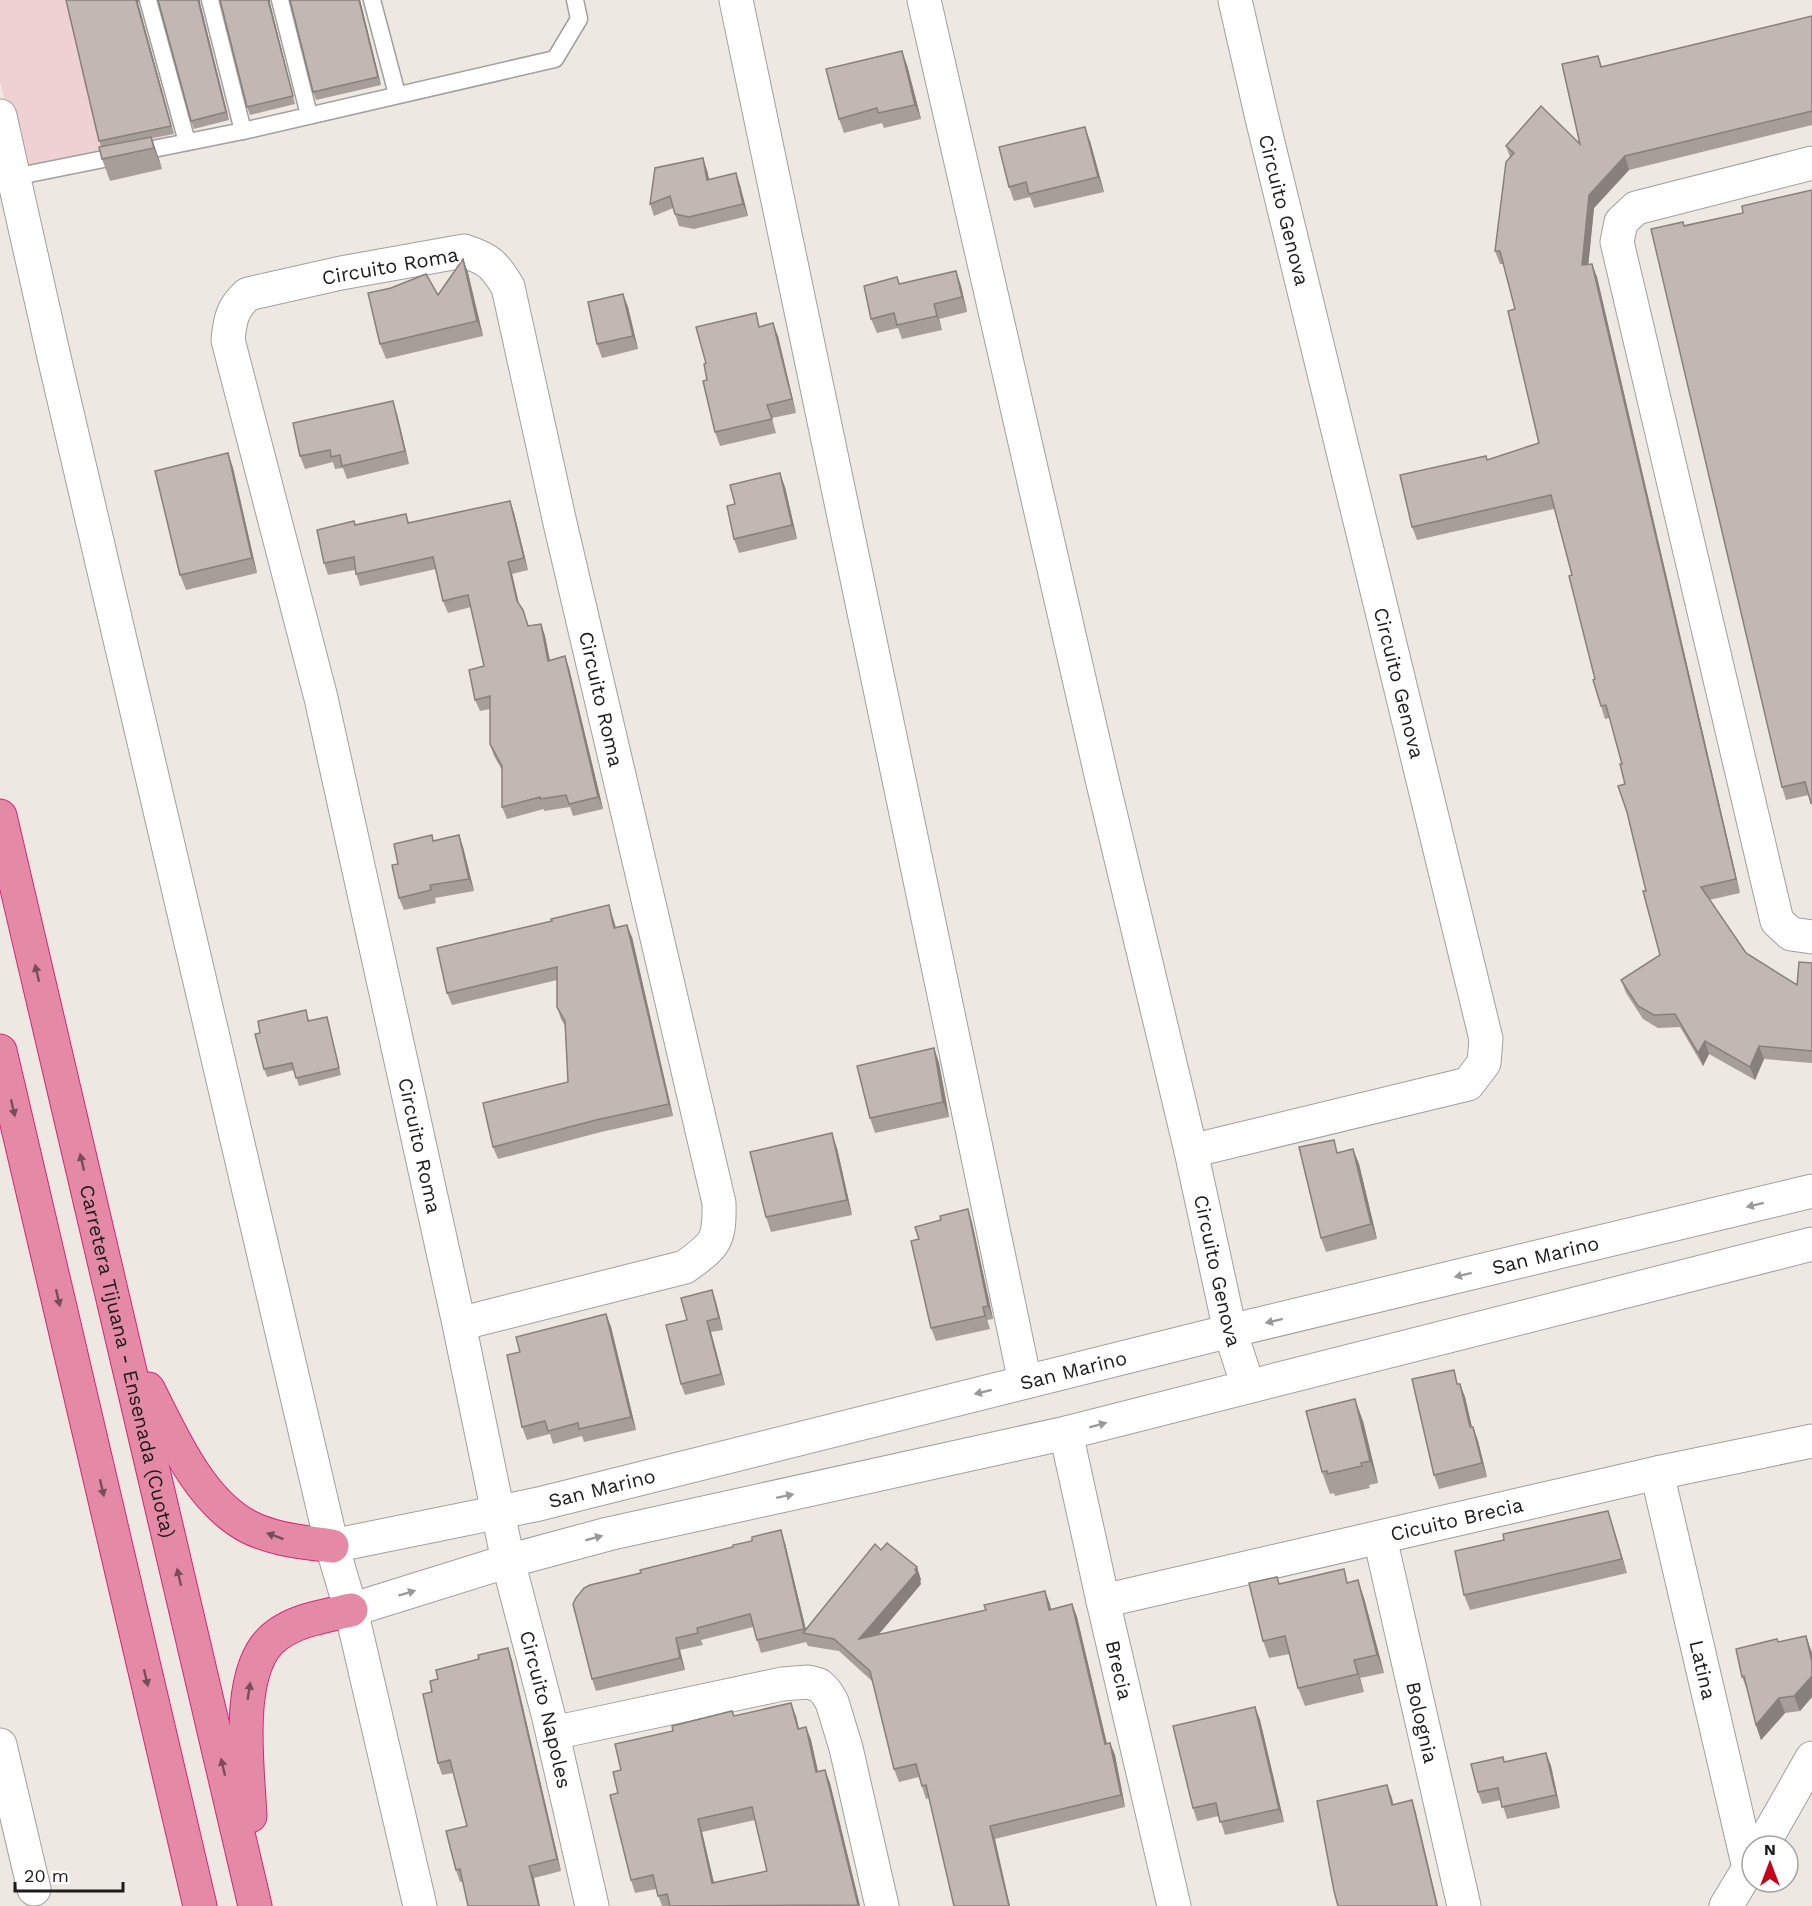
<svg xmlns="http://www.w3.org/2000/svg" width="1812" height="1906" font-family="'Work Sans',sans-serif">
<rect width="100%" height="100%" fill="#eee8e2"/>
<polygon fill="#efd1d4" points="0,0 135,0 170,140 20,168 0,81"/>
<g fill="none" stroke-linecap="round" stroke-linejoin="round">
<g stroke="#a0a0a0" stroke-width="19">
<g id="service">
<polyline points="148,0 187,142"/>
<polyline points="210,0 243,131"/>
<polyline points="280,0 309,115"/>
<polyline points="372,0 397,94"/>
<polyline points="14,177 243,131 555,59 579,19 575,0"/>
</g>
</g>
<g stroke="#a0a0a0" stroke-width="35">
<g id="minor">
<polyline points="736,0 1025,1382"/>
<path id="s1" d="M924,0l178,779 89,372 39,180 18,55"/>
<polyline points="0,116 54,357 332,1546 351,1610 420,1906"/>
<polyline points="1812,163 1636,208 1621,222 1617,242 1777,921 1791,934 1812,937"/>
<polyline points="1191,1151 1468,1084 1484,1063 1486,1039 1262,118 1235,0"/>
<path id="s2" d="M459,1324l226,-57c30,-22 35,-25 34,-64l-159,-680 -52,-236c-13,-22 -19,-28 -44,-36l-123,22 -93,21c-16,14 -18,26 -20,46l93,358 138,626 49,237 41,157 43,188"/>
<path id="s3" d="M1066,1433l37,168 71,305"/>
<path id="s4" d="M1657,1473l92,395"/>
<path id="s5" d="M1380,1538l84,368"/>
<path id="s6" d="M332,1546l207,-42 691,-173 582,-140"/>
<path id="s7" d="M1103,1601l554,-128 155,-32"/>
<polyline points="351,1610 508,1561 608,1534 1066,1433 1812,1244"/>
<polyline points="553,1733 782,1684 808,1682 819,1685 826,1692 832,1702 846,1748 882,1906"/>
<polyline points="0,1745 34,1889"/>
<polyline points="1762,1846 1812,1758"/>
<polyline points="1726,1906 1752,1863"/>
</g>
</g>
<g stroke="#d62578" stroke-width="35">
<g id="motorway">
<path id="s8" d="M0,816l255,1090"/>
<polyline points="0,1051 200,1906"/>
<path d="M148,1389c24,47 51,111 99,137 26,14 57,16 85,20"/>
<path d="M250,1816c-2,-47 -17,-150 27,-181 22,-16 49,-19 74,-25"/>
</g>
</g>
<use href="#service" stroke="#fff" stroke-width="16"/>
<use href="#minor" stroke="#fff" stroke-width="33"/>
<use href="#motorway" stroke="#e58aa6" stroke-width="33"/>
</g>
<g fill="#a79d99" fill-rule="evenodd">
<polygon points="66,0 139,0 138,3 174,134 152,138 162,169 110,181 102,159 101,147"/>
<polygon points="360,0 381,85 316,100 313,92"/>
<polygon points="200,3 229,120 194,129 191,121"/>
<polygon points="270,3 295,104 250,115 247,107"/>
<polygon points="1812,16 1812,125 1629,170 1594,208 1588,264 1597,277 1740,893 1709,900 1746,953 1797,985 1812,963 1812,1063 1764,1059 1755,1080 1709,1054 1703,1066 1680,1027 1658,1028 1643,1019 1626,993 1621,980 1660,955 1625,784 1622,764 1610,718 1605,719 1601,706 1595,679 1572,575 1554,509 1417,540 1412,527 1488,460 1539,443 1515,309 1503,264 1500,264 1495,251 1510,157 1506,146 1580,144 1598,56 1602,67"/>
<polygon points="907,65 921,119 884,128 882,123 844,133 839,119"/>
<polygon points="1090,141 1104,192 1034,208 1030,197 1014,201 1009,187"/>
<polygon points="707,170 709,180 736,173 740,185 748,216 694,229 679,226 673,208 654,216 650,204"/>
<polygon points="1812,190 1812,806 1809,795 1786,800 1782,787 1684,225 1743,213"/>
<polygon points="463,259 468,273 483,336 386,359 380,344 438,295"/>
<polygon points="956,271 961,286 967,312 939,319 942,330 902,339 898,328 877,333 871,319 899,284"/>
<polygon points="623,294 628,307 638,349 602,358 597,344"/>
<polygon points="761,326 778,336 796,413 772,418 776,433 720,446 715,432 707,380 706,363"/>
<polygon points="397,414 409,464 347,479 343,468 335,469 333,462 305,469 300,456"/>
<polygon points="228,453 233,468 257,573 186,590 180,575"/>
<polygon points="785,487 797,539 739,553 734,539 735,504"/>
<polygon points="510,501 514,513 528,570 512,574 519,604 529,626 541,624 545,636 550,660 565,656 569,668 603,809 573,816 570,807 544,811 544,809 507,819 502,807 502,770 494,756 490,744 490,709 480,711 475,700 484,666 471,607 448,613 443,601 436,569 360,586 355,570 328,575 324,563 356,525 406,514 409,523"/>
<polygon points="459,835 463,847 474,891 435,898 436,903 404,910 399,898 398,864 434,841"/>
<polygon points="613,918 616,927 632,937 673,1116 601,1132 498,1159 493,1147 568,1082 565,1026 561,1019 557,1007 557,980 452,1005 447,993"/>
<polygon points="309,1018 309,1021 329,1024 341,1075 299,1086 294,1070 267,1077 264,1069"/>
<polygon points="934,1048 939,1063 949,1117 875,1133 870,1118"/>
<polygon points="837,1148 852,1215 771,1232 766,1217"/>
<polygon points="1353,1149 1359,1164 1377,1239 1326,1252 1321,1238 1339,1153"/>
<polygon points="972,1222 993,1319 987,1320 990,1329 936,1341 931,1328"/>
<polygon points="712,1290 716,1302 723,1330 711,1332 725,1385 685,1395 681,1384 687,1320"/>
<polygon points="606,1314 611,1327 636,1430 584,1442 582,1436 553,1444 550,1434 527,1440 522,1427 520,1352"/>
<polygon points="1459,1384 1465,1397 1472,1427 1473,1427 1478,1441 1487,1477 1439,1489 1434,1475"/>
<polygon points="1363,1421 1378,1483 1369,1485 1370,1488 1335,1496 1334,1493 1330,1494 1322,1472"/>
<polygon points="1608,1511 1627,1573 1470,1610 1464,1595"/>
<polygon points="752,1541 785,1543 806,1630 881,1550 917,1567 921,1580 920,1581 921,1584 878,1635 986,1610 1045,1591 1051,1610 1072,1604 1077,1617 1107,1744 1110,1743 1115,1755 1125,1807 995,1839 929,1798 926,1799 919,1777 899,1782 894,1769 873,1682 839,1651 808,1646 806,1642 761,1653 753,1627 701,1640 703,1645 680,1650 685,1670 596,1691 592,1679 641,1573 733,1547"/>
<polygon points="1349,1582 1364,1598 1384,1673 1360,1678 1364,1692 1305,1706 1298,1688 1290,1654 1269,1658 1263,1641 1279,1584"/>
<polygon points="1806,1636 1812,1653 1812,1697 1800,1711 1785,1713 1761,1740 1756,1725 1748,1692 1742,1677 1778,1642"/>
<polygon points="508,1648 512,1660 561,1871 534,1878 460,1882 456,1870 467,1826 453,1773 442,1775 438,1763 432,1692 438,1679 479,1659"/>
<polygon points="1255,1707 1260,1720 1284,1822 1225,1835 1219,1816 1197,1821 1193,1808"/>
<path d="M732,1711l2,5h62l3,13 7,-2 5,13 7,32 7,-2 5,13 30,123h-198l-6,-17 -21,4 -4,-13 -13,-87 55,-62zM755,1820l12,51 -53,12 -12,-51z"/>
<polygon points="1546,1753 1551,1766 1560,1808 1507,1819 1501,1800 1482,1804 1478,1792 1505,1762"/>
</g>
<g fill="#88807d">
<polygon points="136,0 139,0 138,3 174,134"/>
<polygon points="198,0 200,0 200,3 229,120 226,112"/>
<polygon points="268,0 270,0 270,3 295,104 293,96"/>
<polygon points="359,0 360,0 381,85 378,77"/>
<polygon points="902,51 907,65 921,119 915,105"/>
<polygon points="1085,127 1090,141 1104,192 1098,177"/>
<polygon points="151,137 159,159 162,169 154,148"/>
<polygon points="1625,156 1629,170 1594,208 1587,279 1582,265 1589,195"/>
<polygon points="703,158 707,170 712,192 707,180"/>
<polygon points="736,173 740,185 748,216 743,204"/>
<polygon points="463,259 468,273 483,336 477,321"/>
<polygon points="1592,264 1597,277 1740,893 1736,879"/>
<polygon points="956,271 961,286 967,312 962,297"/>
<polygon points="623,294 628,307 638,349 633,336"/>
<polygon points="934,304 939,319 942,330 937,316"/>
<polygon points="773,323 778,336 796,413 792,399"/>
<polygon points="393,401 397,414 409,464 405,451"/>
<polygon points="228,453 233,468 257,573 252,558"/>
<polygon points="780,473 785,487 797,539 792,525"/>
<polygon points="510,501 514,513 528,570 524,558"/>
<polygon points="508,562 512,574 521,613 517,601"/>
<polygon points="541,624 545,636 552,673 548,661"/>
<polygon points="565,656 569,668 603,809 598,797"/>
<polygon points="459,835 463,847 474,891 469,879"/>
<polygon points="609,905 613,918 618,940 614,928"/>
<polygon points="627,925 632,937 673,1116 669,1104"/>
<polygon points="1705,1041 1709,1054 1703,1066 1698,1053"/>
<polygon points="1759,1046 1764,1059 1755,1080 1750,1067"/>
<polygon points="934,1048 939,1063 949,1117 943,1102"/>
<polygon points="832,1133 837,1148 852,1215 847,1200"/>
<polygon points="1353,1149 1359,1164 1377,1239 1371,1224"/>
<polygon points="968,1209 972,1222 993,1319 988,1306"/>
<polygon points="712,1290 716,1302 723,1330 719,1318"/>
<polygon points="983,1307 987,1320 990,1329 985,1316"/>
<polygon points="606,1314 611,1327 636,1430 631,1417"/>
<polygon points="707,1321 711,1332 725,1385 721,1374"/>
<polygon points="1460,1384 1465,1397 1475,1441 1470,1427"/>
<polygon points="1355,1399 1363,1421 1378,1483 1370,1461"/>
<polygon points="1473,1427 1478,1441 1487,1477 1482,1463"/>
<polygon points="1608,1511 1613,1526 1627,1573 1622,1559"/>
<polygon points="781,1530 785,1543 807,1634 806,1634 804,1629"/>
<polygon points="917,1567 921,1580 920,1581 921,1584 864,1652 859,1639"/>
<polygon points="1358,1580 1364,1598 1384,1673 1377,1655"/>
<polygon points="1045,1591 1050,1604 1054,1623 1049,1610"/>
<polygon points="1072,1604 1077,1617 1110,1757 1105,1744"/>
<polygon points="1806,1636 1812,1653 1812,1662"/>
<polygon points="676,1638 680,1650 685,1670 680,1658"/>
<polygon points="508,1648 512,1660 561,1871 557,1859"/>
<polygon points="1354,1660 1360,1678 1364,1692 1358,1674"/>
<polygon points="1812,1676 1812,1697 1800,1711 1794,1696"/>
<polygon points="1779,1698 1785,1713 1761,1740 1756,1725"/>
<polygon points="791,1703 796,1716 802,1742 798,1729"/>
<polygon points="1255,1707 1260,1720 1284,1822 1279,1809"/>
<polygon points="806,1727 811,1740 821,1785 816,1772"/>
<polygon points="1110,1743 1115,1755 1125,1807 1121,1795"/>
<polygon points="1546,1753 1551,1766 1560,1808 1556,1795"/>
<polygon points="825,1770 830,1783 860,1906 858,1905"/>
<polygon points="1387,1785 1392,1798 1396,1817 1392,1805"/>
<polygon points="1412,1800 1416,1813 1438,1906 1437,1906"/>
<polygon points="698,1819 702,1832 717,1896 712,1883"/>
<polygon points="990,1826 995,1839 1010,1906 1009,1906"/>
<polygon points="529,1866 534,1878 540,1906 539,1906"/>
</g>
<g fill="#c2b7b2" stroke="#88807d" stroke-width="1.5" fill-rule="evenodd">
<polygon points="66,0 136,0 171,126 99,141"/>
<polygon points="158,0 198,0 226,112 191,121"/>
<polygon points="220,0 268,0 293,96 247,107"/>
<polygon points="290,0 359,0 378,77 313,92"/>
<polygon points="1812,16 1812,111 1625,156 1589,195 1582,265 1592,264 1736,879 1701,887 1746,953 1797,985 1799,962 1812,963 1812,1051 1759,1046 1750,1067 1705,1041 1698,1053 1675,1014 1654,1015 1638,1006 1621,980 1660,955 1643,891 1646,891 1627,812 1618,786 1625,784 1620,764 1622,764 1606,705 1601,706 1593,680 1595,679 1569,576 1572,575 1551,495 1412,527 1400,475 1486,456 1487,460 1539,443 1508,311 1515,309 1500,251 1495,251 1506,162 1514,153 1506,146 1541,106 1580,144 1562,64 1598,56 1601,67"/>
<polygon points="902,51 915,105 878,113 877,108 839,119 826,69"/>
<polygon points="1085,127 1098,177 1029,194 1026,182 1009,187 999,147"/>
<polygon points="151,137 154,148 102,159 99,147"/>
<polygon points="703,158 707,180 736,173 743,204 689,217 675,214 670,196 650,204 655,168"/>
<polygon points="1812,190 1812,802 1811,803 1805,782 1782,787 1651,229 1683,222 1684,226 1743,213 1742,206"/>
<polygon points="463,259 477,321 380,344 368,293 391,288 426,274 438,295"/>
<polygon points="956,271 962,297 934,304 937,316 897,325 894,313 871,319 864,286 897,277 899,284"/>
<polygon points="623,294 633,336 597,344 588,302"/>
<polygon points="756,313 759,327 773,323 792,399 767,405 772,419 715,432 703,381 707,380 704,364 706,363 696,327"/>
<polygon points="393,401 405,451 342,466 340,455 331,457 330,450 300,456 293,423"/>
<polygon points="228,453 252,558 180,575 155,471"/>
<polygon points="780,473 792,525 734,539 727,506 735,504 730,485"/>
<polygon points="510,501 524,558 508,562 517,601 523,610 528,626 541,624 548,661 565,656 598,797 569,804 566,795 540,799 540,797 502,807 502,766 490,744 490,696 475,700 469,670 484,666 468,595 443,601 433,557 356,574 354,557 324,563 317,530 354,521 355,525 406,514 408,523"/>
<polygon points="432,835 433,841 459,835 469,879 430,885 431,890 399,898 392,865 398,864 394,844"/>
<polygon points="609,905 614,928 627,925 669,1104 596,1120 493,1147 483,1103 568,1082 565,1021 557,1007 557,967 447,993 437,948 552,921 551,919"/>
<polygon points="306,1010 308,1021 327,1017 339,1068 296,1078 292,1063 264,1069 255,1034 260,1033 258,1021"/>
<polygon points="934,1048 943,1102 870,1118 857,1066"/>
<polygon points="832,1133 847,1200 766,1217 750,1152"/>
<polygon points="1334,1140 1337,1153 1353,1149 1371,1224 1321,1238 1299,1147"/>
<polygon points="968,1209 988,1306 983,1307 985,1316 931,1328 911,1241 919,1239 915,1227 941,1220 940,1216"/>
<polygon points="712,1290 719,1318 707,1321 721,1374 681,1384 666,1325 687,1320 681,1298"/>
<polygon points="606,1314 631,1417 579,1429 578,1423 548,1431 545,1421 522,1427 507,1355 520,1352 516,1337"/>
<polygon points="1454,1370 1457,1384 1460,1384 1470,1427 1473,1427 1482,1463 1434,1475 1412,1379"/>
<polygon points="1355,1399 1370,1461 1361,1463 1362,1466 1327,1474 1327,1471 1322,1472 1306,1411"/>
<polygon points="1608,1511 1622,1559 1464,1595 1455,1551 1504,1540 1503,1534"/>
<polygon points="781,1530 804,1629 757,1640 750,1614 697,1628 698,1633 676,1638 680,1658 592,1679 573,1604 576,1598 584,1588 590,1585 641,1573 640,1570 733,1547 733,1545 752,1541 752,1537"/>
<polygon points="887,1543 917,1567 915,1570 917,1572 859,1639 986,1610 984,1605 1045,1591 1049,1610 1072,1604 1105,1744 1110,1743 1121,1795 990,1826 1009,1906 954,1906 926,1785 922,1786 916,1764 894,1769 870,1671 834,1639 803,1633 875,1544 881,1550"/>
<polygon points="1344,1569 1347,1583 1358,1580 1377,1655 1354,1660 1358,1674 1298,1688 1285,1636 1263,1641 1249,1583 1277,1577 1279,1584"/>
<polygon points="1806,1636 1812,1662 1812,1676 1794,1696 1779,1698 1756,1725 1744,1676 1742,1677 1736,1649 1777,1639 1778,1642"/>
<polygon points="508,1648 557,1859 529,1866 539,1906 468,1906 460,1869 456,1870 446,1831 467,1826 450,1760 438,1763 423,1694 432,1692 430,1681 438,1679 436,1670 479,1659 478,1655"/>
<path d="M791,1703l7,26 8,-2 10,45 9,-2 33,135 -188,1 -3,-12 -9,2 -5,-21 -22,5 -21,-85 8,-2 -5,-21 8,-2 -6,-26 58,-13 -1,-5 60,-15 2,5zM752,1807l15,64 -55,12 -14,-64z"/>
<polygon points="1255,1707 1279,1809 1220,1822 1216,1803 1193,1808 1173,1726"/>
<polygon points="1546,1753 1556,1795 1502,1807 1498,1788 1478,1792 1471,1764 1503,1757 1504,1762"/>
<polygon points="1387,1785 1392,1805 1412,1800 1437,1906 1338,1906 1334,1891 1317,1801"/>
</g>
<defs><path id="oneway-solid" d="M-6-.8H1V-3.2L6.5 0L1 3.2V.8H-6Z" transform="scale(1.5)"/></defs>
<g fill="#764e5a">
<use href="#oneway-solid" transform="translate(37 973) rotate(-103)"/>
<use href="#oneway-solid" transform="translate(13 1108) rotate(77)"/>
<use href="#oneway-solid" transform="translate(82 1162) rotate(-103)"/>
<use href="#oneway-solid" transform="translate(58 1298) rotate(77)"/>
<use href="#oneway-solid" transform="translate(102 1488) rotate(77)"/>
<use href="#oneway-solid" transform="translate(275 1536) rotate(-160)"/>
<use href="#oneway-solid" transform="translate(179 1577) rotate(-103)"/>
<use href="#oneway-solid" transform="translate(146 1678) rotate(77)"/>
<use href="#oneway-solid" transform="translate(249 1691) rotate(-81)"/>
<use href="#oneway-solid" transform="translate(223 1767) rotate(-103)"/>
</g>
<g fill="#999">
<use href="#oneway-solid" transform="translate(1755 1205) rotate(166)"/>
<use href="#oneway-solid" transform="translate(1463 1275) rotate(166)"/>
<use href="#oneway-solid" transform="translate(1274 1321) rotate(166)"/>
<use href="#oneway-solid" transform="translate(983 1392) rotate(166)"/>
<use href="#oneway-solid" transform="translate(1098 1425) rotate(-15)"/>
<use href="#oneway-solid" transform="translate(785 1496) rotate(-12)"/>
<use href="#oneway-solid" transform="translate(594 1538) rotate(-15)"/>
<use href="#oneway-solid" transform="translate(407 1593) rotate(-17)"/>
</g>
<g text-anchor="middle" stroke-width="4.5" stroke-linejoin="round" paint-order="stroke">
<g font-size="20" fill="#1c1c1c" stroke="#fff">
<text transform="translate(1284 210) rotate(76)" y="7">Circuito Genova</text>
<text transform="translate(390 266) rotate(-10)" y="7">Circuito Roma</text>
<text transform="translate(1399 683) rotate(76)" y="7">Circuito Genova</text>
<text transform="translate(601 699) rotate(77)" y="7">Circuito Roma</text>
<text dy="7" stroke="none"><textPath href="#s2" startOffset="2410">Circuito Roma</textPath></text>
<text dy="7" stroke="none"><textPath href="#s6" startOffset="1248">San Marino</textPath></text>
<text dy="7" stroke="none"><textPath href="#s1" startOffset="1304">Circuito Genova</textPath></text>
<text dy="7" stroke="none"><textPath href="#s8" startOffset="560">Carretera Tijuana - Ensenada (Cuota)</textPath></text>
<text dy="7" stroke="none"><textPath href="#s6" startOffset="762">San Marino</textPath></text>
<text dy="7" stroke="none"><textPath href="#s6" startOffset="276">San Marino</textPath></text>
<text dy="7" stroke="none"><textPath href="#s7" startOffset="363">Cicuito Brecia</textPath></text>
<text dy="7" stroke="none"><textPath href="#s3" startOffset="243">Brecia</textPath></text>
<text dy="7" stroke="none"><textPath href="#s4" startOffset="202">Latina</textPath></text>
<text dy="7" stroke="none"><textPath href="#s2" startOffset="2988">Circuito Napoles</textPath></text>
<text dy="7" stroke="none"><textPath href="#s5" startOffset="189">Bolognia</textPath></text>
</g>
</g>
<g transform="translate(1770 1864)"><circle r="28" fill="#ffffff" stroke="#a4a4a4" stroke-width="1.5"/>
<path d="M0-4.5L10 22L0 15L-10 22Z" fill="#c7021b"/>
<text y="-9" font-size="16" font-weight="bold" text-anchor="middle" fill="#1c1c1c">N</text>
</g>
<path d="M15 1882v9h108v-9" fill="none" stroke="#1c1c1c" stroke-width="3"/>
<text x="24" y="1882" font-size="18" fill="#1c1c1c" stroke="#ffffff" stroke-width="4.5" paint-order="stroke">20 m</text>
</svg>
